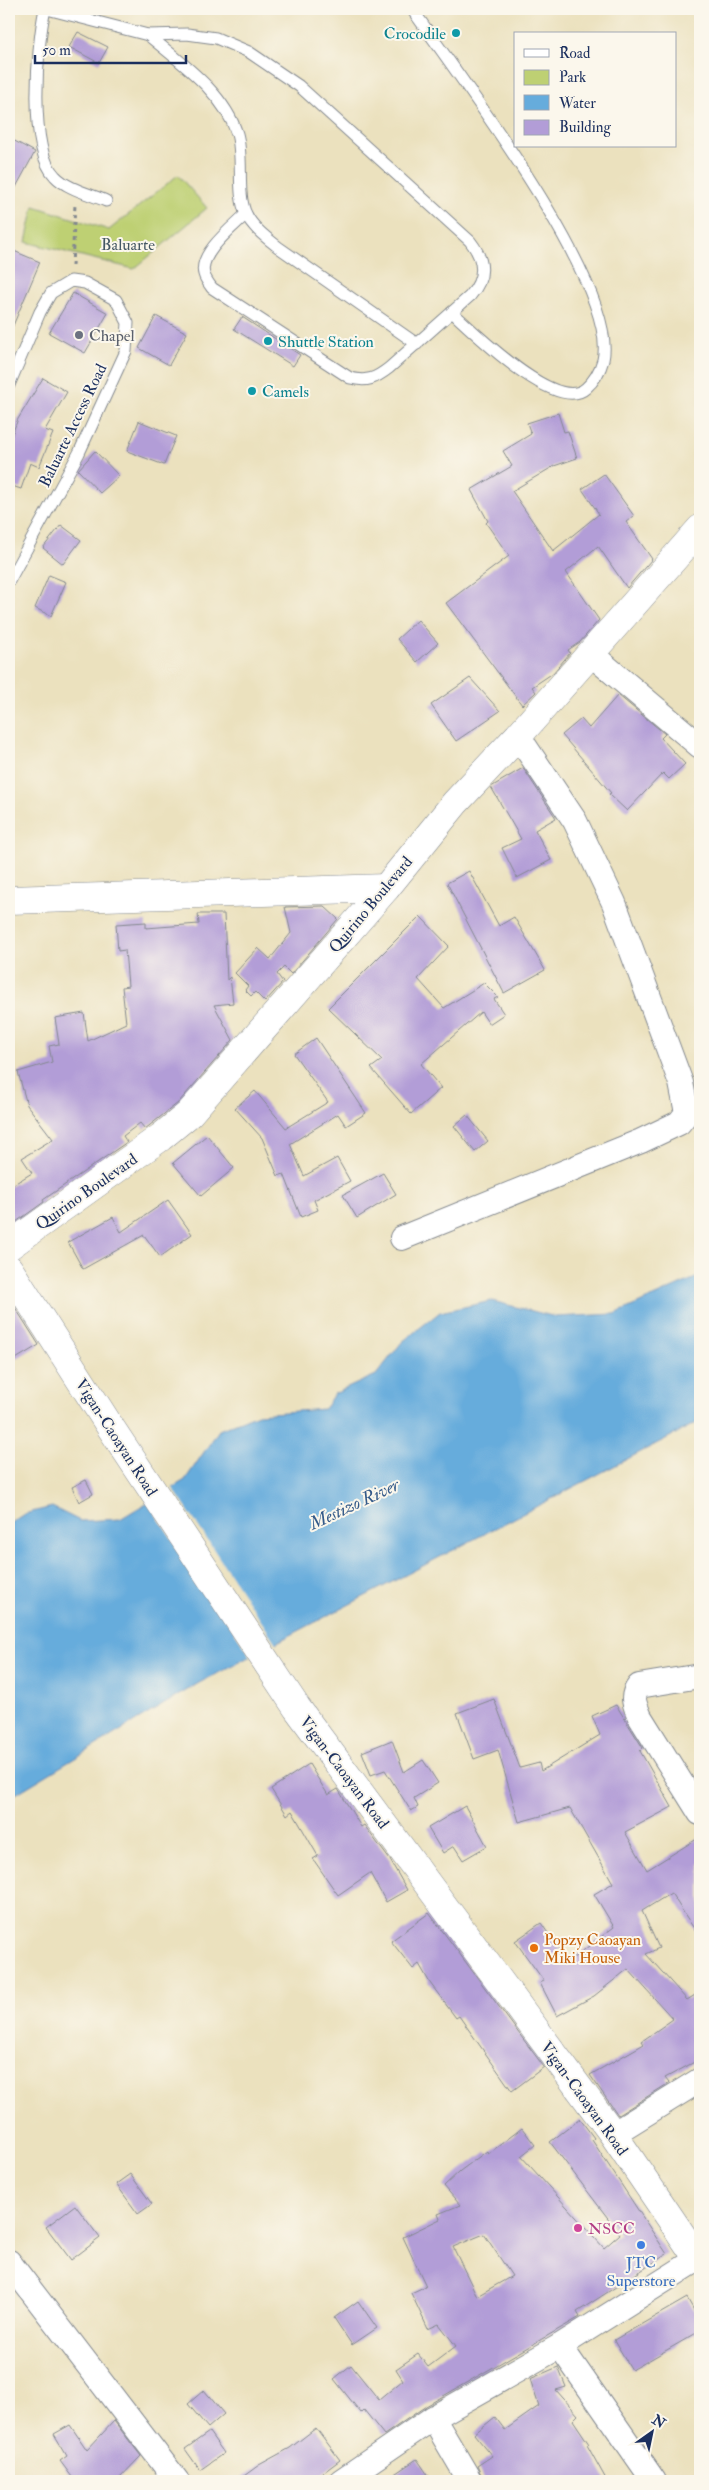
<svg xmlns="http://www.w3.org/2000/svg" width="709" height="2490" font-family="'IM FELL Double Pica',serif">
<rect width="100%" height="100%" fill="#fbf7ec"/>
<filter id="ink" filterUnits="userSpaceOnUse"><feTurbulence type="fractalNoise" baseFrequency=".02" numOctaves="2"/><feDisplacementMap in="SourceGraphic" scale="10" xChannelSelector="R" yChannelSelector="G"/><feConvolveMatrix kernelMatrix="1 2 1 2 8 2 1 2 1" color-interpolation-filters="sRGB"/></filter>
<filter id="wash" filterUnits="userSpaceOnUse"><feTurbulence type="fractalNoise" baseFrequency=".0096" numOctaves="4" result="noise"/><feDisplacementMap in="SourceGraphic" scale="20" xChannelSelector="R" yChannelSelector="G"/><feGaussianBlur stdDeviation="1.12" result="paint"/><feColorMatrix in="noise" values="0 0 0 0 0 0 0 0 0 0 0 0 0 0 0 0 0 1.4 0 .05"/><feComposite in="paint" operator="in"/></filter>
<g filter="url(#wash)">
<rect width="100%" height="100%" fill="#ebe1be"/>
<polygon fill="#bed073" stroke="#6c8068" points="178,175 207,208 134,269 26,242 34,206 109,230"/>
<polygon fill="#66acdc" stroke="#406e9d" points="700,1276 700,1421 199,1683 9,1798 9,1524 24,1514 52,1507 80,1521 120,1519 185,1480 219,1430 258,1414 324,1409 334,1394 376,1375 402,1342 440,1312 492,1301 556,1317 615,1314"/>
<polygon fill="#ebe1be" points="171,1485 277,1645 252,1658 146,1500"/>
<g id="blocks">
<g fill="#b29dd7" fill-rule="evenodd">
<polygon points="78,32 108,47 99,63 69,47"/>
<polygon points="9,138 35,152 9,200"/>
<polygon points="9,249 40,262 9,335"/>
<polygon points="73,293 108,313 85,353 49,333"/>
<polygon points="156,316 187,333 169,365 139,348"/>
<polygon points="242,317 300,355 293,366 234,329"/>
<polygon points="43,378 67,392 45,430 53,433 39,467 30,463 21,489 9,485 9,442 18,419"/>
<polygon points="558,413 564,432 568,431 577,458 554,466 512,491 553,551 599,514 582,489 604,474 634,516 626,522 652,559 627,588 598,546 566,572 599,620 580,642 568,650 570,653 553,673 532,687 536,692 522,705 446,603 509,556 486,523 488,521 471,490 512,466 503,451 531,434 527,423"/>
<polygon points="139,421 176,436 164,465 127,451"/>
<polygon points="95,451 119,476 100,493 78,470"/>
<polygon points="61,525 81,540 63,564 43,548"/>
<polygon points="49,575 66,582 51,616 35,608"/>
<polygon points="418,620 438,643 417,662 397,639"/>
<polygon points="470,678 500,711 456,741 431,705"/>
<polygon points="618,695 665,734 661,738 685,764 669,779 663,773 627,811 609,794 611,793 562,735 581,719 589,728"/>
<polygon points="523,768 556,818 535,830 551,860 517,878 502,848 521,839 491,787"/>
<polygon points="469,871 499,926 514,917 545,970 504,993 447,883"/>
<polygon points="324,906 338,919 291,974 284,967 277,974 283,982 265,1002 255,992 251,996 245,990 248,986 235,973 258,948 270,959 291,933 285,907"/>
<polygon points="198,914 224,914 227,980 230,977 233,1003 214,1005 233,1040 178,1103 145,1129 140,1123 123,1136 127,1142 43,1200 44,1202 9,1227 9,1187 32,1173 22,1158 53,1139 27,1105 18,1072 52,1062 49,1046 59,1044 55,1018 84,1013 88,1041 126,1023 122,987 128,986 125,950 118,951 116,924 146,922 146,928 199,924"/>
<polygon points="420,916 449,946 418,979 444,1008 484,983 498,997 494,999 504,1014 489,1024 481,1012 421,1064 441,1088 411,1114 371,1068 382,1060 328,1008"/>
<polygon points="316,1038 366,1113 346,1126 338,1114 290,1144 304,1176 337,1158 350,1181 314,1200 318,1210 301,1217 284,1174 278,1176 262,1138 235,1108 255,1091 286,1128 328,1102 294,1054"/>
<polygon points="467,1115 488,1141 475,1152 454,1126"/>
<polygon points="207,1135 234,1168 201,1196 173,1163"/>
<polygon points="383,1173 396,1194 357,1218 343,1195"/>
<polygon points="168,1200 192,1234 160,1257 144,1235 83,1269 68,1242 113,1217 121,1232"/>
<polygon points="9,1298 39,1345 9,1363"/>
<polygon points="86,1480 93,1494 79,1502 72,1487"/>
<polygon points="494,1699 520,1768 539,1763 541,1771 600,1735 592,1716 616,1705 643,1748 640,1751 672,1807 625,1832 647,1870 700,1837 700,1938 671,1893 642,1911 659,1948 646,1954 687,2000 700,1992 700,2059 665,2078 669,2083 618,2115 590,2075 644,2044 642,2041 673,2019 628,1969 594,1996 557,2016 540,1983 544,1981 515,1941 541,1923 568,1962 614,1927 594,1894 613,1883 570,1808 519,1822 498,1750 474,1759 457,1713"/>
<polygon points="392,1740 404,1772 423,1760 438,1783 414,1798 418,1807 411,1811 385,1770 371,1775 362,1752"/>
<polygon points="309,1764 328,1795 338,1789 361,1827 364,1825 390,1860 407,1890 386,1902 370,1873 338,1895 313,1859 318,1856 292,1811 287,1815 271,1789"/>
<polygon points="465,1806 487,1846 463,1860 454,1846 443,1853 428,1828"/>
<polygon points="429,1913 544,2067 512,2091 459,2016 456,2018 430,1983 419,1964 413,1969 391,1941"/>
<path d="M580,2119l14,19 -2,2 75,114 -90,58 3,5 -154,89 -42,29 -20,-25 -3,3 -27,-34 17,-14 28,35 24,-20 -7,-11 22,-15 10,13 28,-21 -17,-22 -11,5 -17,-36 15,-7 -23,-49 37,-18 -2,-5 22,-9 -16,-19 16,-15 27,-20 1,3 34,-26 13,17 -14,11 83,92 16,-14 -70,-92zM484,2234l28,42 -35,20 -24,-49z"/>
<polygon points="130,2174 152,2204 138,2214 116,2184"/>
<polygon points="75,2205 100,2238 71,2260 46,2227"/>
<polygon points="687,2298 700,2321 700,2331 632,2370 614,2340"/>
<polygon points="358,2301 377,2328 352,2345 334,2318"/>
<polygon points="558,2367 566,2387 556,2390 578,2415 573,2420 589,2444 587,2445 607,2481 484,2481 477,2466 492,2456 474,2434 495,2417 505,2430 539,2406 530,2379"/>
<polygon points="204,2390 224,2414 208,2428 188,2404"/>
<polygon points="114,2421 141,2456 117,2481 75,2481 60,2461 67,2456 54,2434 70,2425 87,2450"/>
<polygon points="316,2428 340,2460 312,2481 237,2481 259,2465 290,2448"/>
<polygon points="209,2432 224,2453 200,2470 185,2449"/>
<polygon points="417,2459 432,2481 384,2481"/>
</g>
</g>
</g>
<g filter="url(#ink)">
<use href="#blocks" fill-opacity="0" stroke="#83888e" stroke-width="1"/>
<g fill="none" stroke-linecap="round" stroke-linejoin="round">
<g stroke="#83888e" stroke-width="13">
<g id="lane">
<path d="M45,9c-8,36 -17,140 10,167 12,13 35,18 51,25"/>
<path d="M47,9l101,26 39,-1 29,4 33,14 50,34 171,155c15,19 16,37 0,55l-81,72c-14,11 -22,14 -39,10l-138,-90c-3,-4 -7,-10 -8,-14 -6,-20 29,-47 42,-60"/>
<path d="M412,9c45,65 208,277 191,351 -3,11 -8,20 -17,28 -29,27 -113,-57 -134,-76"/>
<path d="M148,35c32,27 76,57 89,99 7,24 -1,59 9,80 7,14 21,24 32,33l139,97"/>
<polyline points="9,385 40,312 51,293 71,281 85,283 116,300 128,323 126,351 79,453 9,581"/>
</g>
</g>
<g stroke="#83888e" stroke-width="26">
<g id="street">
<polyline points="591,654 700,746"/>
<polyline points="402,1238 641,1141 679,1123 687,1113 681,1083 614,903 575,821 518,736"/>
<path d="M700,1676l-61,10c-9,11 -4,19 1,31l60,96"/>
<polyline points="613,2134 700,2080"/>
<polyline points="9,2262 177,2481"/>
<polyline points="560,2346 654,2481"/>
<polyline points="433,2418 470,2481"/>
<polyline points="341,2481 433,2418 560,2346 698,2259"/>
</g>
</g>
<g stroke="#83888e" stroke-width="29">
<g id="secondary">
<polyline points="9,900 386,888"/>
<polyline points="9,1246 161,1137 189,1114 386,888 455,803 518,736 700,529"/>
<polyline points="9,1269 111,1428 297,1708 613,2134 698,2259 700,2257"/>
</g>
</g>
<polyline stroke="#83888e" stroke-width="3" stroke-dasharray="4 4" stroke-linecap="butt" points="72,266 75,204"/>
<use href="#lane" stroke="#fff" stroke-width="11"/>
<use href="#street" stroke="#fff" stroke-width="24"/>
<use href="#secondary" stroke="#fff" stroke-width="28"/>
</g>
</g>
<g fill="#0f9aa8" stroke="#fbf7ec" stroke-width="2">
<circle cx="456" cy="33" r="5"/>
<circle cx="268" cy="341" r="5"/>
<circle cx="252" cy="391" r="5"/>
</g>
<circle fill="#6b7280" stroke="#fbf7ec" stroke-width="2" cx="79" cy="335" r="5"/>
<circle fill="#e8710a" stroke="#fbf7ec" stroke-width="2" cx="534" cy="1948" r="5"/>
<circle fill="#d1479c" stroke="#fbf7ec" stroke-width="2" cx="578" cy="2228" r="5"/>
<circle fill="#3f7fe0" stroke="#fbf7ec" stroke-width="2" cx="641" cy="2245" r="5"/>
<g text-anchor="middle" stroke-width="4" stroke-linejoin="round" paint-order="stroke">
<g font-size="16" fill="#0d838f" stroke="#fbf7ec" text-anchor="start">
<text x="446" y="39" text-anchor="end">Crocodile</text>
<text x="278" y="347">Shuttle Station</text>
<text x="262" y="397">Camels</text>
</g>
<g font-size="16" fill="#445763" stroke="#fbf7ec">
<text x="128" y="250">Baluarte</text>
</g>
<g font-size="16" fill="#5b616d" stroke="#fbf7ec" text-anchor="start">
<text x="89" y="341">Chapel</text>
</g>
<g font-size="16" fill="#1b2f5e" stroke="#fbf7ec">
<text transform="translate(72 425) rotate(-64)" y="6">Baluarte Access Road</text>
<text transform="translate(370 904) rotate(-50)" y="6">Quirino Boulevard</text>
<text transform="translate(86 1191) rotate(-35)" y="6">Quirino Boulevard</text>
<text transform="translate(117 1437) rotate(57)" y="6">Vigan-Caoayan Road</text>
<text transform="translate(345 1772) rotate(53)" y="6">Vigan-Caoayan Road</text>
<text transform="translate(585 2098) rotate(54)" y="6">Vigan-Caoayan Road</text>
</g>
<g font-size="16" fill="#c56008" stroke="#fbf7ec" text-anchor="start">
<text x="544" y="1945">Popzy Caoayan<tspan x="544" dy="18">Miki House</tspan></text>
</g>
<g font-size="16" fill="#b23c85" stroke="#fbf7ec" text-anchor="start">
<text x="588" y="2234">NSCC</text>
</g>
<g font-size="16" fill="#366cbe" stroke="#fbf7ec">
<text x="641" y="2268">JTC<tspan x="641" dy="18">Superstore</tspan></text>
</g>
<g font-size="18" font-style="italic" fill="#355b8a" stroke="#fbf7ec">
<text transform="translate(354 1504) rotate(-25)" y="6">Mestizo River</text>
</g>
</g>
<rect width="709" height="2490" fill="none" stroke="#fbf7ec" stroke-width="30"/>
<rect x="514" y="32" width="162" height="115" fill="#fbf7ec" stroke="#a1a7b3"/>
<rect x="524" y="49" width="25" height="8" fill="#ffffff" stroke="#a1a7b3"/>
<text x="559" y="58" font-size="15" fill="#1b2f5e">Road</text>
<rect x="524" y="70" width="25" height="15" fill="#bed073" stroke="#a1a7b3"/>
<text x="559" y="82" font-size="15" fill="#1b2f5e">Park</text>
<rect x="524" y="95" width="25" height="15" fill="#66acdc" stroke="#a1a7b3"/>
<text x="559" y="108" font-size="15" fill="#1b2f5e">Water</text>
<rect x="524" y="120" width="25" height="15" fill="#b29dd7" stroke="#a1a7b3"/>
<text x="559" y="132" font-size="15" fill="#1b2f5e">Building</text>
<g transform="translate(652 2432) rotate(33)" stroke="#fbf7ec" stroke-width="4" paint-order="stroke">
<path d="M0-4L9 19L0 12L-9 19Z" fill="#1b2f5e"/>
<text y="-8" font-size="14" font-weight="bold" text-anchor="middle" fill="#1b2f5e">N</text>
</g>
<path d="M35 55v8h151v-8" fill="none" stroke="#1b2f5e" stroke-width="2.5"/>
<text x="42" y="55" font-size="15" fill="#1b2f5e" stroke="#fbf7ec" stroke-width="4" paint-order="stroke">50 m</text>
</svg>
